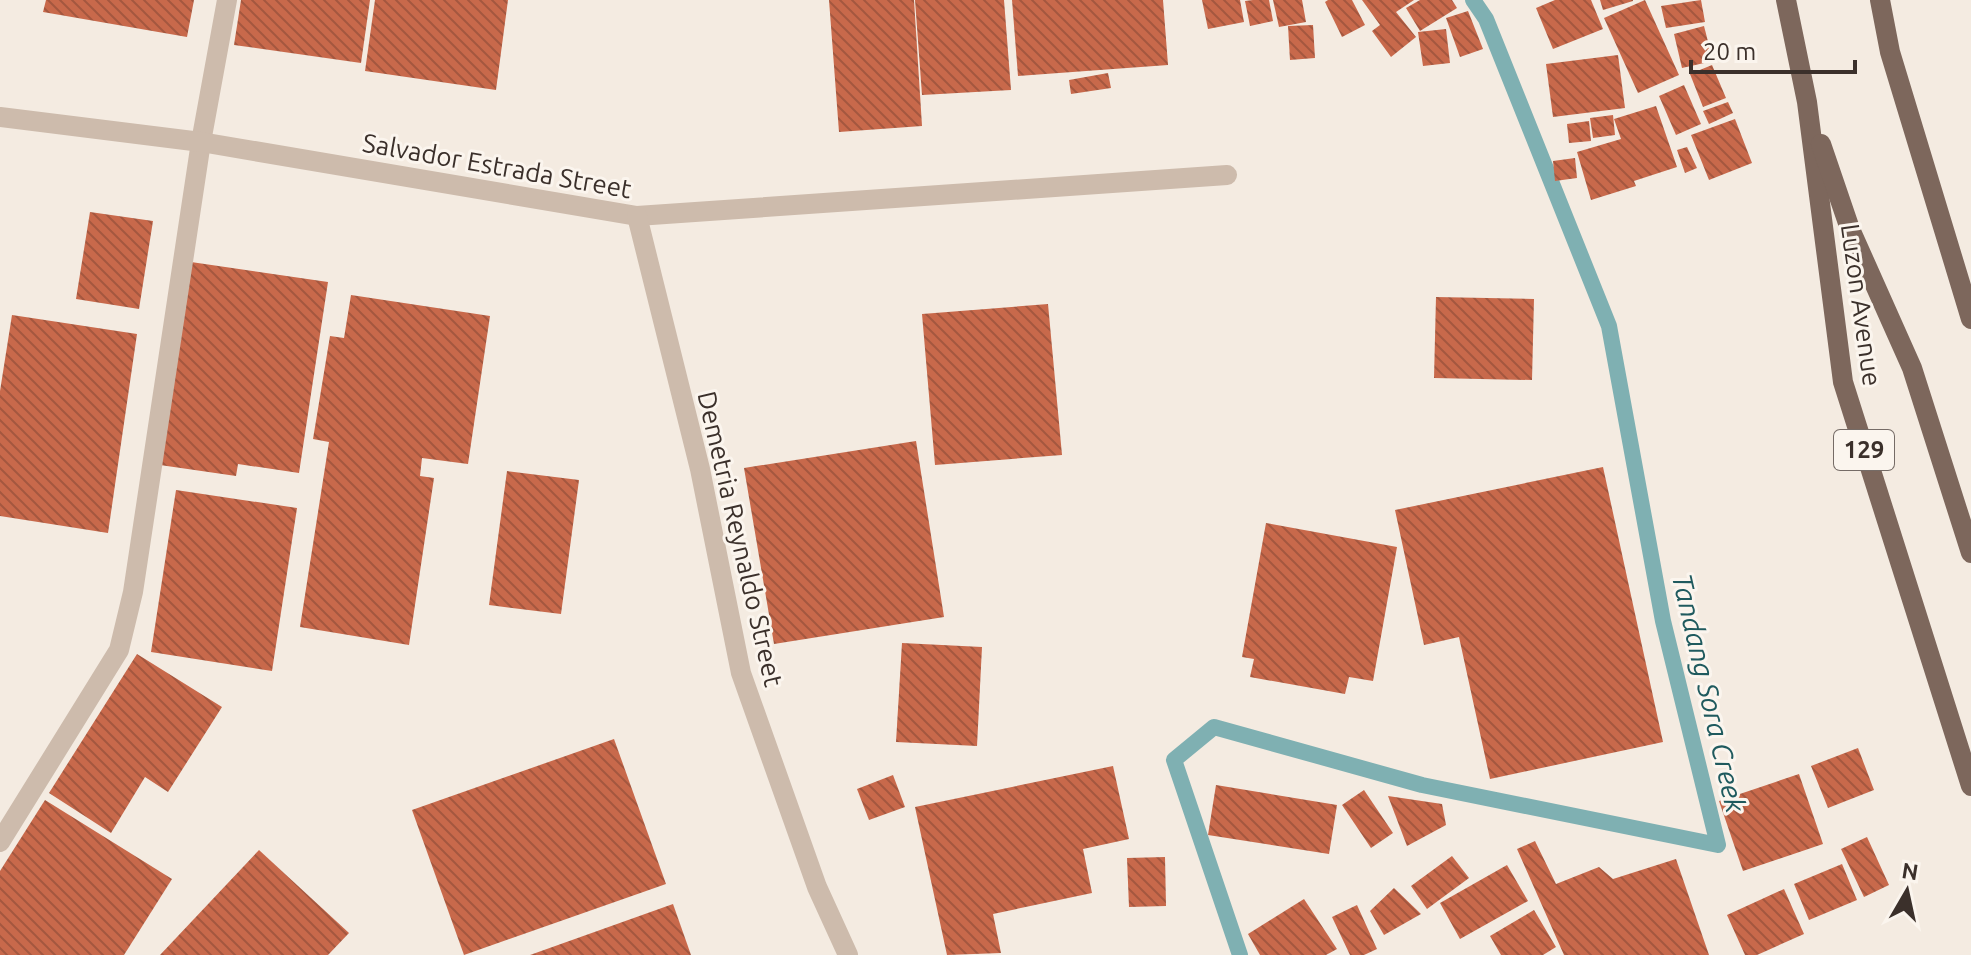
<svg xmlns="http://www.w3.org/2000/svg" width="1971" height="955" font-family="Ubuntu,sans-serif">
<defs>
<pattern id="building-back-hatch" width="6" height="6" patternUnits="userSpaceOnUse" patternTransform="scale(2)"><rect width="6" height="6" fill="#c8694b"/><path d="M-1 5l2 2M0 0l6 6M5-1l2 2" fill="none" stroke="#a4573f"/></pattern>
</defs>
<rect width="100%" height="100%" fill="#f4ebe1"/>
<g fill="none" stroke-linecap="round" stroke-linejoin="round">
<polyline stroke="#7fb0b2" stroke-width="16" points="1240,955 1174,760 1214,727 1422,785 1718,845 1663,621 1609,326 1486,19 1473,0"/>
</g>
<g fill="url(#building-back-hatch)">
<polygon points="46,0 194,0 187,37 43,12"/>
<polygon points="241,0 370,0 361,63 234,45"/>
<polygon points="375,0 508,0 496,90 365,71"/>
<polygon points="829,0 914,0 922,126 839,132"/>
<polygon points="915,0 1004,0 1011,90 922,95"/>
<polygon points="1012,0 1163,0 1168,65 1018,76"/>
<polygon points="1202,0 1240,0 1244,22 1208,29"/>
<polygon points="1253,0 1269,0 1273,21 1250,26 1245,1"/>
<polygon points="1273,0 1302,0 1306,22 1279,27"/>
<polygon points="1328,0 1352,0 1365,25 1342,37 1325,2"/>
<polygon points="1362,0 1414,0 1396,12 1416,37 1391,57 1372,31 1380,25"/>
<polygon points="1420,0 1452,0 1457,8 1420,31 1406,8"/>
<polygon points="1555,0 1591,0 1603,29 1553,49 1536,8"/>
<polygon points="1600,0 1633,0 1633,1 1603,10"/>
<polygon points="1645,0 1679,75 1638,93 1604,18"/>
<polygon points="1701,0 1705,22 1666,28 1661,6"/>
<polygon points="1468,11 1483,49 1460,57 1446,18"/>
<polygon points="1313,25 1315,58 1290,60 1288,26"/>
<polygon points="1704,26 1713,61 1682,68 1674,34"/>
<polygon points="1446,29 1450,63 1423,66 1418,32"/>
<polygon points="1618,55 1625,108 1553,117 1546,64"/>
<polygon points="1712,65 1726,98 1703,107 1690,74"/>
<polygon points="1108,73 1111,88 1071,94 1069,80"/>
<polygon points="1684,85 1701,124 1676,135 1659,96"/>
<polygon points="1728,102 1733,113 1709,124 1703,111"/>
<polygon points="1656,106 1677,167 1634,181 1636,186 1591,200 1577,152 1621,139 1614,119"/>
<polygon points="1613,115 1615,135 1593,138 1590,118"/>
<polygon points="1735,119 1752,163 1709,180 1691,135"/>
<polygon points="1589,121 1591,141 1569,143 1567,124"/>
<polygon points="1687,147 1697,168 1685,173 1677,150"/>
<polygon points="1575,158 1577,178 1555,181 1553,161"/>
<polygon points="90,212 153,221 139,309 76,299"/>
<polygon points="191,262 328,282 299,473 238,464 236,476 160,465"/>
<polygon points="351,295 490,316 468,464 422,458 420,476 434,478 409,645 300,627 329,442 313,439 330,336 344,338"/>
<polygon points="1436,297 1534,299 1532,380 1434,378"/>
<polygon points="1048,304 1062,455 935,465 922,314"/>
<polygon points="12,315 137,334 108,533 0,516 0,391"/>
<polygon points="916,441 944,617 774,644 744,468"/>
<polygon points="1603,467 1663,742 1490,779 1459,637 1424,645 1395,510"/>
<polygon points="507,471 579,480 561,614 489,605"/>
<polygon points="176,490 297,508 272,671 151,652"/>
<polygon points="1266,523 1397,547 1373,681 1349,677 1345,694 1250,677 1254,659 1242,657"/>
<polygon points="902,643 982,647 977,746 896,742"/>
<polygon points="137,654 222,707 168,792 145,777 111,833 49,793"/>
<polygon points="614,739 666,884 464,955 412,810"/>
<polygon points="1858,748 1874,790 1828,808 1811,766"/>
<polygon points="1113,766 1129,839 1083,849 1092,893 993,914 1001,953 947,955 915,807"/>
<polygon points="1799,774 1823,844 1743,871 1719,801"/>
<polygon points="893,775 905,807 869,820 857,789"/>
<polygon points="1216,785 1337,805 1329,854 1208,835"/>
<polygon points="1364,790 1393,833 1371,848 1342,805"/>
<polygon points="1388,796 1442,804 1446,825 1407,846"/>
<polygon points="45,800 172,879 124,955 0,955 0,871"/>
<polygon points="1867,837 1889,885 1864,897 1841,849"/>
<polygon points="1535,841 1556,884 1599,867 1613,879 1676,859 1709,955 1564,955 1517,849"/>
<polygon points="259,850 349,933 328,955 160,955"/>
<polygon points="1452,856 1469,878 1427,909 1411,886"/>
<polygon points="1165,857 1166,906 1129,907 1127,858"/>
<polygon points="1842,864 1857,900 1809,920 1794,884"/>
<polygon points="1507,865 1528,901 1460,939 1440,903"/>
<polygon points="1394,888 1421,914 1384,935 1370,911"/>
<polygon points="1784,889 1804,934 1757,955 1745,955 1727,915"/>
<polygon points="1304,899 1337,949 1326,955 1260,955 1248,934"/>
<polygon points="673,904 691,955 530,955"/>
<polygon points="1357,905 1377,949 1364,955 1350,955 1332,917"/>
<polygon points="1534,910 1556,947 1543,955 1501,955 1490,936"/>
</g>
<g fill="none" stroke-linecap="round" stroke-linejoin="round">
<polyline stroke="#cdbbac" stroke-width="20" points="0,842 119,650 133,592 201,142 227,0"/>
<g stroke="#cdbbac" stroke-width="20">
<polyline points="0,117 201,142 637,216 1227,175"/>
<polyline points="637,216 700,469 741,673 817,887 848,955"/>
</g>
<g stroke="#7d675c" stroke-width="20">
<polyline points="1786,0 1807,102 1843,382 1971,786"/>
<polyline points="1880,0 1890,52 1971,319"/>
<polyline points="1821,144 1850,229 1912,368 1971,553"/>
</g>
</g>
<g text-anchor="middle" stroke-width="6" stroke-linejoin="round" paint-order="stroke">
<rect fill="#fbf5ee" stroke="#756b66" stroke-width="2" x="1834" y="430" width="60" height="40" rx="6"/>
<g font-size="24" font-weight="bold" fill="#3b302b">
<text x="1864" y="458">129</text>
</g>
<g font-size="26" fill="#3b302b" stroke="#fbf5ee">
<text transform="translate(497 166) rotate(10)" y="9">Salvador Estrada Street</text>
<text transform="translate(1861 305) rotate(82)" y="9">Luzon Avenue</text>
<text transform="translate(740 539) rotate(77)" y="9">Demetria Reynaldo Street</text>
</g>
<g font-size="28" font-style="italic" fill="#1f5a5e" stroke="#fbf5ee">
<text transform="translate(1709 693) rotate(77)" y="10">Tandang Sora Creek</text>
</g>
</g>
<g transform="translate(1907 891) rotate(9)" stroke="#fbf5ee" stroke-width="6" paint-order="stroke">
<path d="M0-6L14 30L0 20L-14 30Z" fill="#3b302b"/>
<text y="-12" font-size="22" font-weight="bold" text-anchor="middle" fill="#3b302b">N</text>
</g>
<path d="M1691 60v12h164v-12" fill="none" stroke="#3b302b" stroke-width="4"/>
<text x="1703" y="60" font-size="24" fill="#3b302b" stroke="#fbf5ee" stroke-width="6" paint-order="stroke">20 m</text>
</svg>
